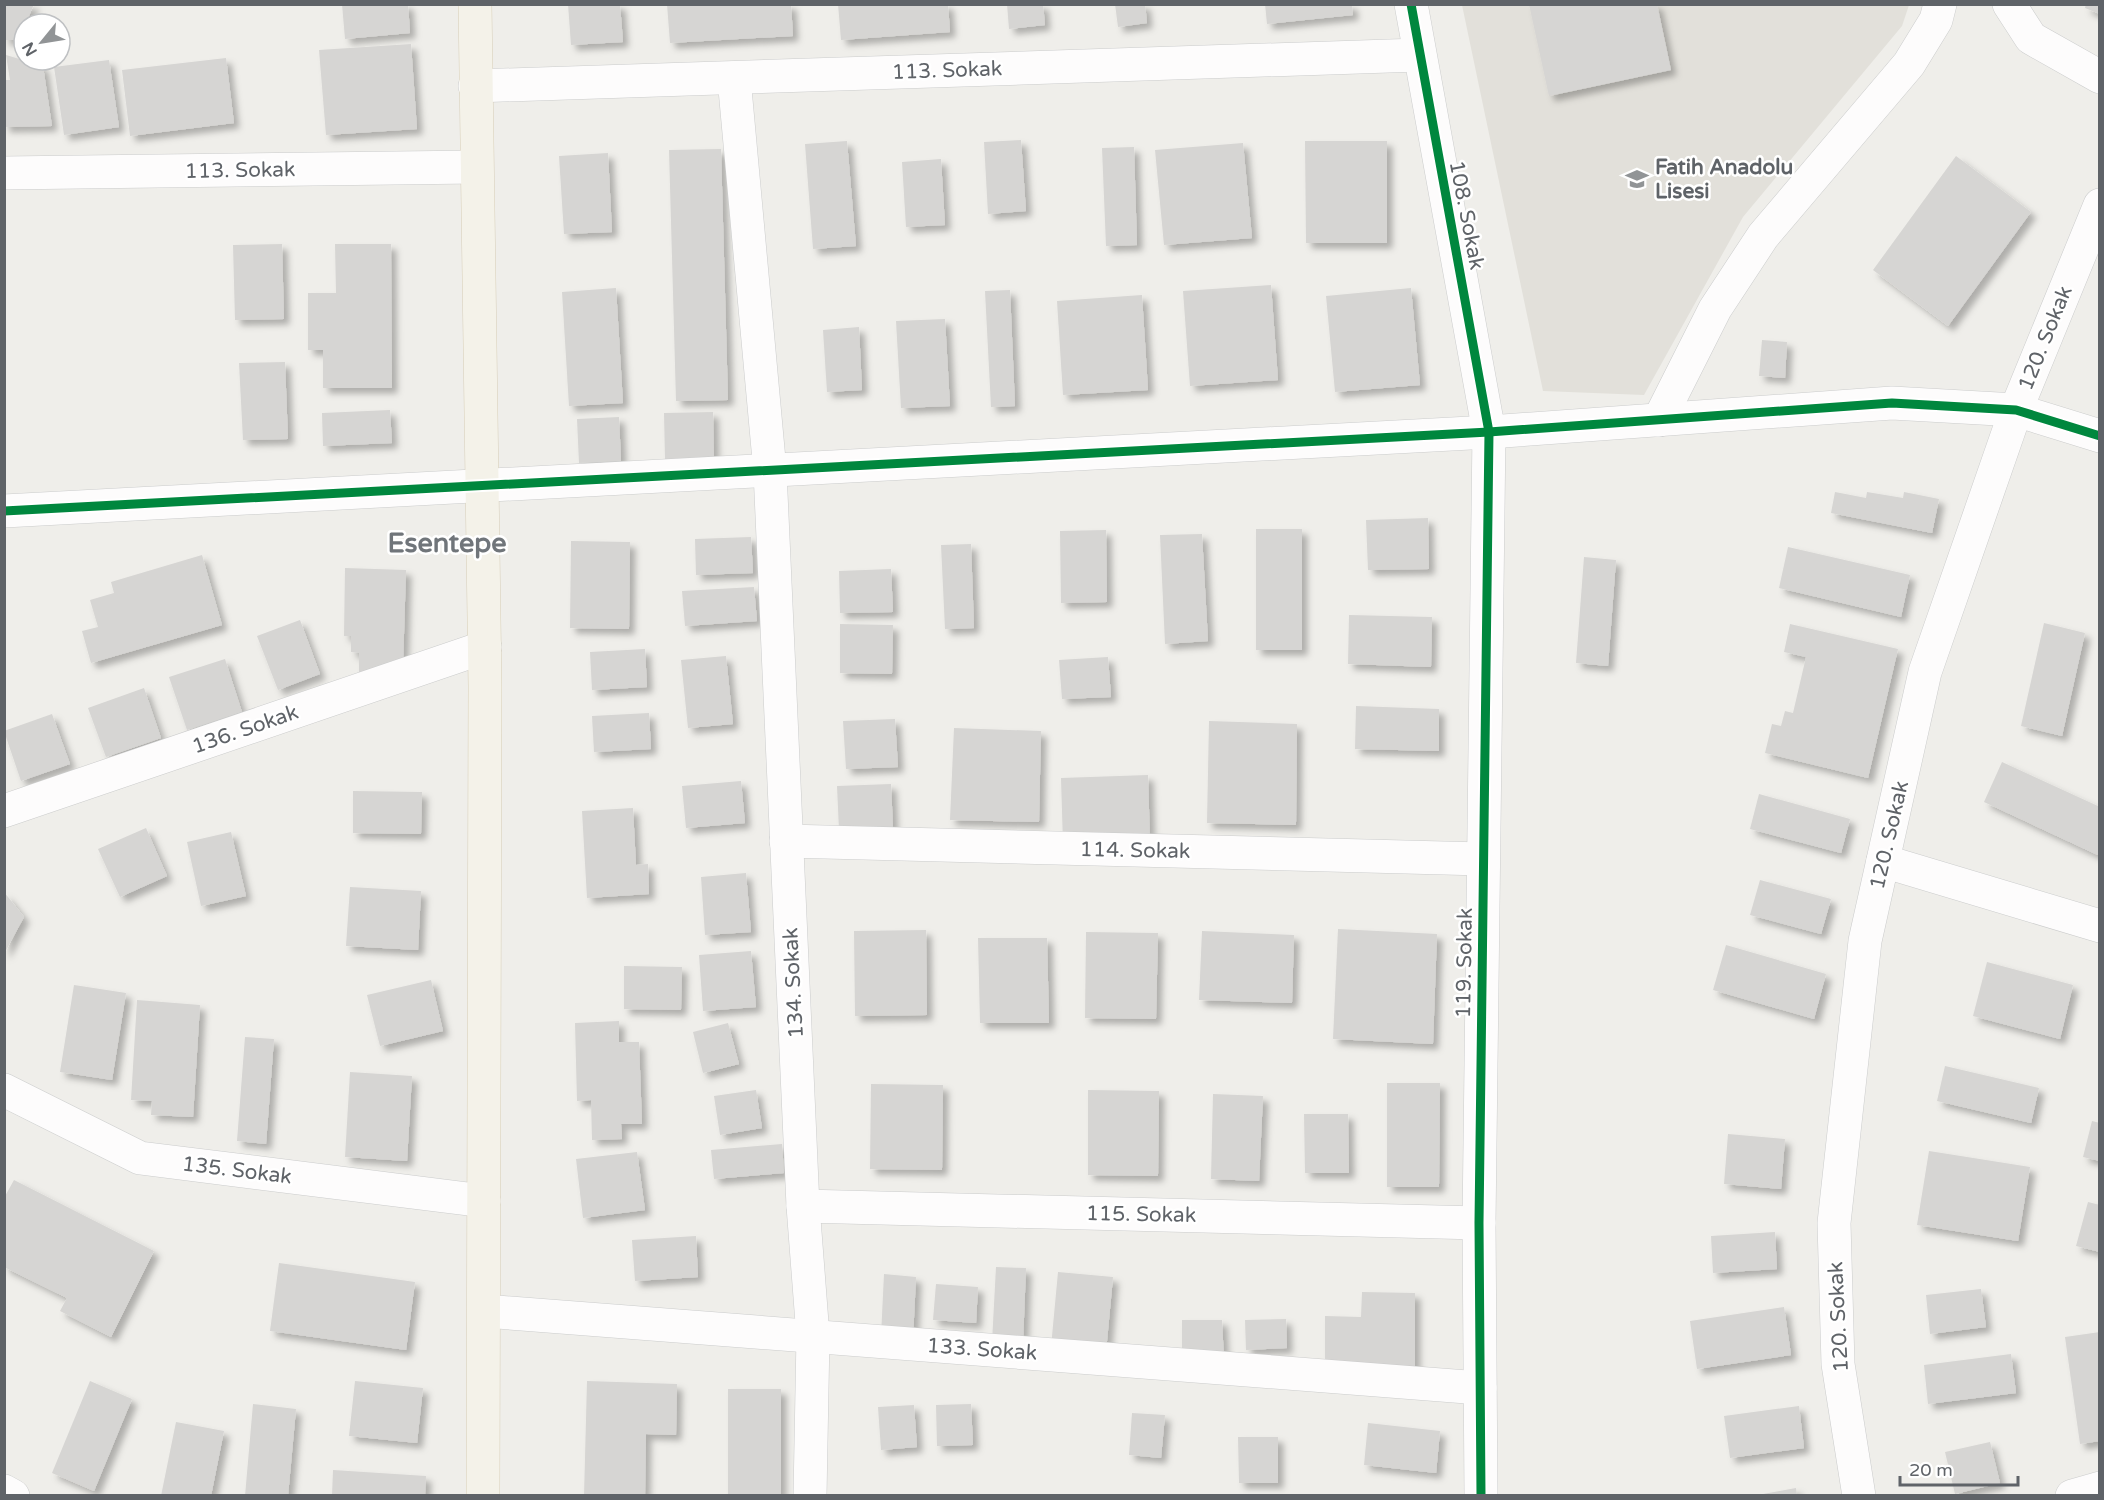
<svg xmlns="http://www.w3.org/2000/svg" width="2104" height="1500" font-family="'Varela Round',sans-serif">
<defs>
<filter id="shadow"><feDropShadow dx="5.5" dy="5.5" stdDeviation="3" flood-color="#0004"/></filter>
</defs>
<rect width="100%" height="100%" fill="#efeeea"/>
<polygon fill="#e2e0da" points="1462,5 1909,5 1902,26 1743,217 1644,395 1543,391"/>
<g fill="#d6d5d3" filter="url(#shadow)">
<polygon points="12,4 34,4 19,40 4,40 4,6"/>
<polygon points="342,4 408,4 410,33 345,39"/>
<polygon points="568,4 620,4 623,42 571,45"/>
<polygon points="667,4 791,4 793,36 670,43"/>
<polygon points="838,4 948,4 950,32 841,40"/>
<polygon points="1007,4 1043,4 1045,25 1009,29"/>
<polygon points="1115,4 1145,4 1147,23 1118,27"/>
<polygon points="1265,4 1352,4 1353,15 1267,24"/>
<polygon points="1529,4 1657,4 1671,70 1549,96"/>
<polygon points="2086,4 2100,4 2100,14 2085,8"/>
<polygon points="411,44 417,129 326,135 319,50"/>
<polygon points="6,55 43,66 52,126 4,127 4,80 10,80"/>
<polygon points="226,58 234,123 130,136 122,70"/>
<polygon points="109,60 119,127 64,135 54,67"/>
<polygon points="1021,140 1026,211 988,214 984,142"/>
<polygon points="847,141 856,246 813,249 805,144"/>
<polygon points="1305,141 1387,141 1387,243 1306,243"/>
<polygon points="1243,143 1252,238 1164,245 1155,150"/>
<polygon points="1134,147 1137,245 1106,246 1102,148"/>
<polygon points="721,149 728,400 676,401 669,150"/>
<polygon points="608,153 612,232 564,234 559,156"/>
<polygon points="1956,156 2031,212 1948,326 1873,270"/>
<polygon points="941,159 945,225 906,227 902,162"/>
<polygon points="282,244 284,319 235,320 233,245"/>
<polygon points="335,244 391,244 392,388 323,388 323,350 308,350 308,293 336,293"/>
<polygon points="1271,285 1278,380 1190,386 1183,291"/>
<polygon points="616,288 623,403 569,406 562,292"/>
<polygon points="1411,288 1420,385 1335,392 1326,296"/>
<polygon points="1010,290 1015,406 991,407 985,291"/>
<polygon points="1142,295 1148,390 1063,395 1057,301"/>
<polygon points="945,319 950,406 901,408 896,321"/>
<polygon points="859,327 862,390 827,392 823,330"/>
<polygon points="1762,340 1787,342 1785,378 1759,376"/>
<polygon points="285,362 288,439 243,440 239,363"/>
<polygon points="390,410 392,443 323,446 322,413"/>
<polygon points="713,412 714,458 665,459 664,413"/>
<polygon points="619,417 621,461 579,463 577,419"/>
<polygon points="1835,492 1866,498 1867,492 1903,498 1904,492 1939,499 1932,533 1831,513"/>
<polygon points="1428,518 1429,569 1368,570 1366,520"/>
<rect x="1256" y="529" width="46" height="121"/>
<polygon points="1106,530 1107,602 1061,603 1060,531"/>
<polygon points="1202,534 1208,641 1165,644 1160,535"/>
<polygon points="751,537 753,573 696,575 695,539"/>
<polygon points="571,541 630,542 629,629 570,628"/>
<polygon points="971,544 974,628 945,629 941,545"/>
<polygon points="1788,547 1910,575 1901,617 1779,588"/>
<polygon points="202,555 222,625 91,663 82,631 98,627 90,600 114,593 111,582"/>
<polygon points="1584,557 1616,560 1608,666 1576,663"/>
<polygon points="345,568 406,570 403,667 359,674 359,653 351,652 351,636 344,636"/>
<polygon points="891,569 893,612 840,613 839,571"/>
<polygon points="754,587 757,621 685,626 682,591"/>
<polygon points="1349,615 1432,617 1431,667 1348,664"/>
<polygon points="300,620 320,674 278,690 257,636"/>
<polygon points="2044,623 2085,633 2062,736 2021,726"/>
<polygon points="840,624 893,625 892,674 840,673"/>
<polygon points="1790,624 1898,649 1868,778 1765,753 1772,724 1781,726 1785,711 1793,713 1806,657 1784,652"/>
<polygon points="645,649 647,687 592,690 590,652"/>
<polygon points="726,656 733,724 688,728 681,660"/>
<polygon points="1108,657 1111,697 1062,699 1059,660"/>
<polygon points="225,659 242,712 187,730 169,677"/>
<polygon points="144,688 161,738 106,757 88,708"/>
<polygon points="1356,706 1439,709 1439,751 1355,749"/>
<polygon points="649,713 651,749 594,752 592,716"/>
<polygon points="52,714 70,764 21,781 4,731"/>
<polygon points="895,719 898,767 846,769 843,721"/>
<polygon points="1209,721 1297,724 1296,825 1207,823"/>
<polygon points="954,728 1041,731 1039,822 950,820"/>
<polygon points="2002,762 2100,807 2100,856 1984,802"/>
<polygon points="1148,775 1150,842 1063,844 1061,778"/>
<polygon points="741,781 745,823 686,828 682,786"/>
<polygon points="891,784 893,828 839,830 837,786"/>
<polygon points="353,791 422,792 421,834 353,833"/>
<polygon points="1759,794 1850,819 1841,853 1750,829"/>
<polygon points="633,808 636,865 648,864 649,894 587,898 582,811"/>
<polygon points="146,828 167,876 120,897 98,849"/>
<polygon points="231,832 246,896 201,906 187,842"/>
<polygon points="746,873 751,932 705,935 701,877"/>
<polygon points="1760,880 1831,899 1821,934 1750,915"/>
<polygon points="350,887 421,891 418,950 346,946"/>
<polygon points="4,892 24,917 4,954"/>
<polygon points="1338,929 1437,934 1433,1044 1333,1039"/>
<polygon points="926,930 927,1015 855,1016 854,931"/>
<polygon points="1202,931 1294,935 1292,1003 1199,1000"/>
<polygon points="1086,932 1158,933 1156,1019 1085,1018"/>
<polygon points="978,938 1047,938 1049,1023 980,1023"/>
<polygon points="1726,945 1826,974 1814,1019 1713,990"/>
<polygon points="751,951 756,1007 703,1011 699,955"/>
<polygon points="1987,962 2073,985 2060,1039 1973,1016"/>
<polygon points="624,966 682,967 681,1010 624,1009"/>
<polygon points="431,980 443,1031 380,1046 367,995"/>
<polygon points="74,985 126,993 112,1080 60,1072"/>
<polygon points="137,1000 200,1005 193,1117 151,1115 152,1101 131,1100"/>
<polygon points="619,1021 619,1042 639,1042 642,1124 621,1124 622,1139 592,1140 591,1100 577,1101 575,1023"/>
<polygon points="728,1023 739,1064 703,1073 693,1032"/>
<polygon points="245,1037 274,1039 266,1144 237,1141"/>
<polygon points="1945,1066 2039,1088 2031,1123 1937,1101"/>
<polygon points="350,1072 412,1076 407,1161 345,1157"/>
<polygon points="1387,1083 1440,1083 1439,1187 1387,1187"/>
<polygon points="871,1084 943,1085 942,1170 870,1169"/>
<polygon points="756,1090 762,1128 720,1135 714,1096"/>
<polygon points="1088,1090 1159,1091 1158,1176 1088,1175"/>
<polygon points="1213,1094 1263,1096 1259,1181 1211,1179"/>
<polygon points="1304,1114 1348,1114 1349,1173 1305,1173"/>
<polygon points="2092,1121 2100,1123 2100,1161 2083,1157"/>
<polygon points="1728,1134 1785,1139 1781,1189 1724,1184"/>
<polygon points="782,1144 784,1173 714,1179 711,1150"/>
<polygon points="1929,1151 2030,1167 2018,1241 1917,1225"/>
<polygon points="637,1152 645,1210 583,1218 576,1159"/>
<polygon points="14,1180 154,1251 111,1337 60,1311 67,1298 4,1267 4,1198"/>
<polygon points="2088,1202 2100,1205 2100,1252 2076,1246"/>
<polygon points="1775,1232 1777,1269 1713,1273 1711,1236"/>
<polygon points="696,1236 698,1277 635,1281 632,1240"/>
<polygon points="279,1263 415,1282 406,1350 270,1331"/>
<polygon points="996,1267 1026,1268 1023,1344 992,1342"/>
<polygon points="1058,1272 1113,1277 1106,1352 1051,1347"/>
<polygon points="884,1274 916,1277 913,1339 881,1336"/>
<polygon points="936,1284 978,1287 976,1323 933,1320"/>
<polygon points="1981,1289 1986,1327 1930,1334 1926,1295"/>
<polygon points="1362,1292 1415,1293 1415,1368 1325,1367 1325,1316 1361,1317"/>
<polygon points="1784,1307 1791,1355 1697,1369 1690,1321"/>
<polygon points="1286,1319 1287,1348 1246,1350 1245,1320"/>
<polygon points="1182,1320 1222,1320 1224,1359 1182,1360"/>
<polygon points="2100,1332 2100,1441 2080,1444 2065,1337"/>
<polygon points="2011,1354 2016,1393 1928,1404 1924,1365"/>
<polygon points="90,1381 132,1399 94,1491 52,1473"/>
<polygon points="355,1381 423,1388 417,1443 349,1436"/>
<polygon points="587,1381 677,1384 676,1435 646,1434 645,1496 584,1496"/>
<rect x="728" y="1389" width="53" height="107"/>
<polygon points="253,1404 296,1409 288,1496 245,1496"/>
<polygon points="971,1404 973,1445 937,1446 936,1405"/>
<polygon points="914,1405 917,1447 881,1450 878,1407"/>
<polygon points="1799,1406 1804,1448 1730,1458 1724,1416"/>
<polygon points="1132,1413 1165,1415 1161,1458 1129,1455"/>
<polygon points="176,1422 224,1431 211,1496 161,1496"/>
<polygon points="1368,1423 1440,1431 1436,1473 1364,1465"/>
<polygon points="1238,1437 1278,1437 1278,1483 1239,1483"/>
<polygon points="1990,1442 2000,1483 1955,1494 1945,1452"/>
<polygon points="333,1470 426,1476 425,1496 332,1496"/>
<polygon points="1796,1488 1797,1496 1763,1496 1763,1494"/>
</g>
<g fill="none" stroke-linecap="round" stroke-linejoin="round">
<g stroke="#cbcccc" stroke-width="34">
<g id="minor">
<polyline points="1411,4 1489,432 1479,1223 1481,1496"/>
<polyline points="2009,4 2031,38 2100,77"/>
<polyline points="734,78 770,471 803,1206 813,1336 810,1496"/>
<polyline points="475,86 1419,55"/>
<polyline points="4,173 476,167"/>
<polyline points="1659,420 1715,309 1763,236 1909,64 1936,20 1940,4"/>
<polyline points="4,511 1489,432 1892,403 2016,410 2100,436"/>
<polyline points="4,811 485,647"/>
<polyline points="786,841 1483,859"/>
<polyline points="1883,861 2100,926"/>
<polyline points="4,1090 140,1158 484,1201"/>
<polyline points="803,1206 1479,1223"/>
<polyline points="484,1311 1480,1388"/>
<polyline points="4,1491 13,1496"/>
<polyline points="1859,1496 1838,1364 1834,1223 1865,941 1925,672 2016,410 2100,205"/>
<polyline points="2072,1496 2100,1488"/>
</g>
</g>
<g stroke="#d7ceb8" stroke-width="34">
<polyline id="major" points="475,4 485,686 483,1496"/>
</g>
<use href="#minor" stroke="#fdfcfc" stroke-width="33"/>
<use href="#major" stroke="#f4f2e9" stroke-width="33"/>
<g stroke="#fff" stroke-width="13">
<g id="cycleway">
<polyline points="1411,4 1489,432 1479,1223 1481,1496"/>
<polyline points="4,511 1489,432 1892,403 2016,410 2100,436"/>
</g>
</g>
<use href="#cycleway" stroke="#00873e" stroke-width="9"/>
</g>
<defs>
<g id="school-bare" transform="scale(1.8)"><path d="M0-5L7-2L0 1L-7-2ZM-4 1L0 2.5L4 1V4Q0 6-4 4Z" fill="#919496" stroke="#fff" stroke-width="2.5" paint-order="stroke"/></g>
</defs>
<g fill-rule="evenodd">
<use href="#school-bare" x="1637" y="179"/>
</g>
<g text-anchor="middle" stroke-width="5" stroke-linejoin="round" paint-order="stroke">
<g font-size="21" fill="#5f6368" stroke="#fff">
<text transform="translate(947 70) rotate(-2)" y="7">113. Sokak</text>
<text transform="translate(240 170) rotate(-1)" y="7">113. Sokak</text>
<text transform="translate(1467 215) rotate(79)" y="7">108. Sokak</text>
<text transform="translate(2045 338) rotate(-68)" y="7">120. Sokak</text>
<text transform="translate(245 729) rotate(-19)" y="7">136. Sokak</text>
<text transform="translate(1889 835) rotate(-77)" y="7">120. Sokak</text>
<text transform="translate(1135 850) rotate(1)" y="7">114. Sokak</text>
<text transform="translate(1464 963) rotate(-89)" y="7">119. Sokak</text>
<text transform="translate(793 983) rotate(-93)" y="7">134. Sokak</text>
<text transform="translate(237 1170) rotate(7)" y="7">135. Sokak</text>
<text transform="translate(1141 1214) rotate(1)" y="7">115. Sokak</text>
<text transform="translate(1838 1317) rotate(-93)" y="7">120. Sokak</text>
<text transform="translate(982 1349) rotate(4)" y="7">133. Sokak</text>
</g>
<g font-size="21" font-weight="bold" fill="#5f6368" stroke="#fff" text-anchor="start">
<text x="1655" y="174">Fatih Anadolu<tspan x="1655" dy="24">Lisesi</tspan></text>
</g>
<g font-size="27" font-weight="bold" fill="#70757a" stroke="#fff">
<text x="447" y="552">Esentepe</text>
</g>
</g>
<rect width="2104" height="1500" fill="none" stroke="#5f6368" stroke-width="12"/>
<g transform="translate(42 42) rotate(240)"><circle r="28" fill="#ffffff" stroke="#bfc1c3" stroke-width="1.5"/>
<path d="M0-4.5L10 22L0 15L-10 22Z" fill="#919496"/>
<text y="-9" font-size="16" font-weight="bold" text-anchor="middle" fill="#5f6368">N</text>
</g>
<path d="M1900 1476v9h118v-9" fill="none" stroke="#5f6368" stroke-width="3"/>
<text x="1909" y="1476" font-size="18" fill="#5f6368" stroke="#ffffff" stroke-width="4.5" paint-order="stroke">20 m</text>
</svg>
